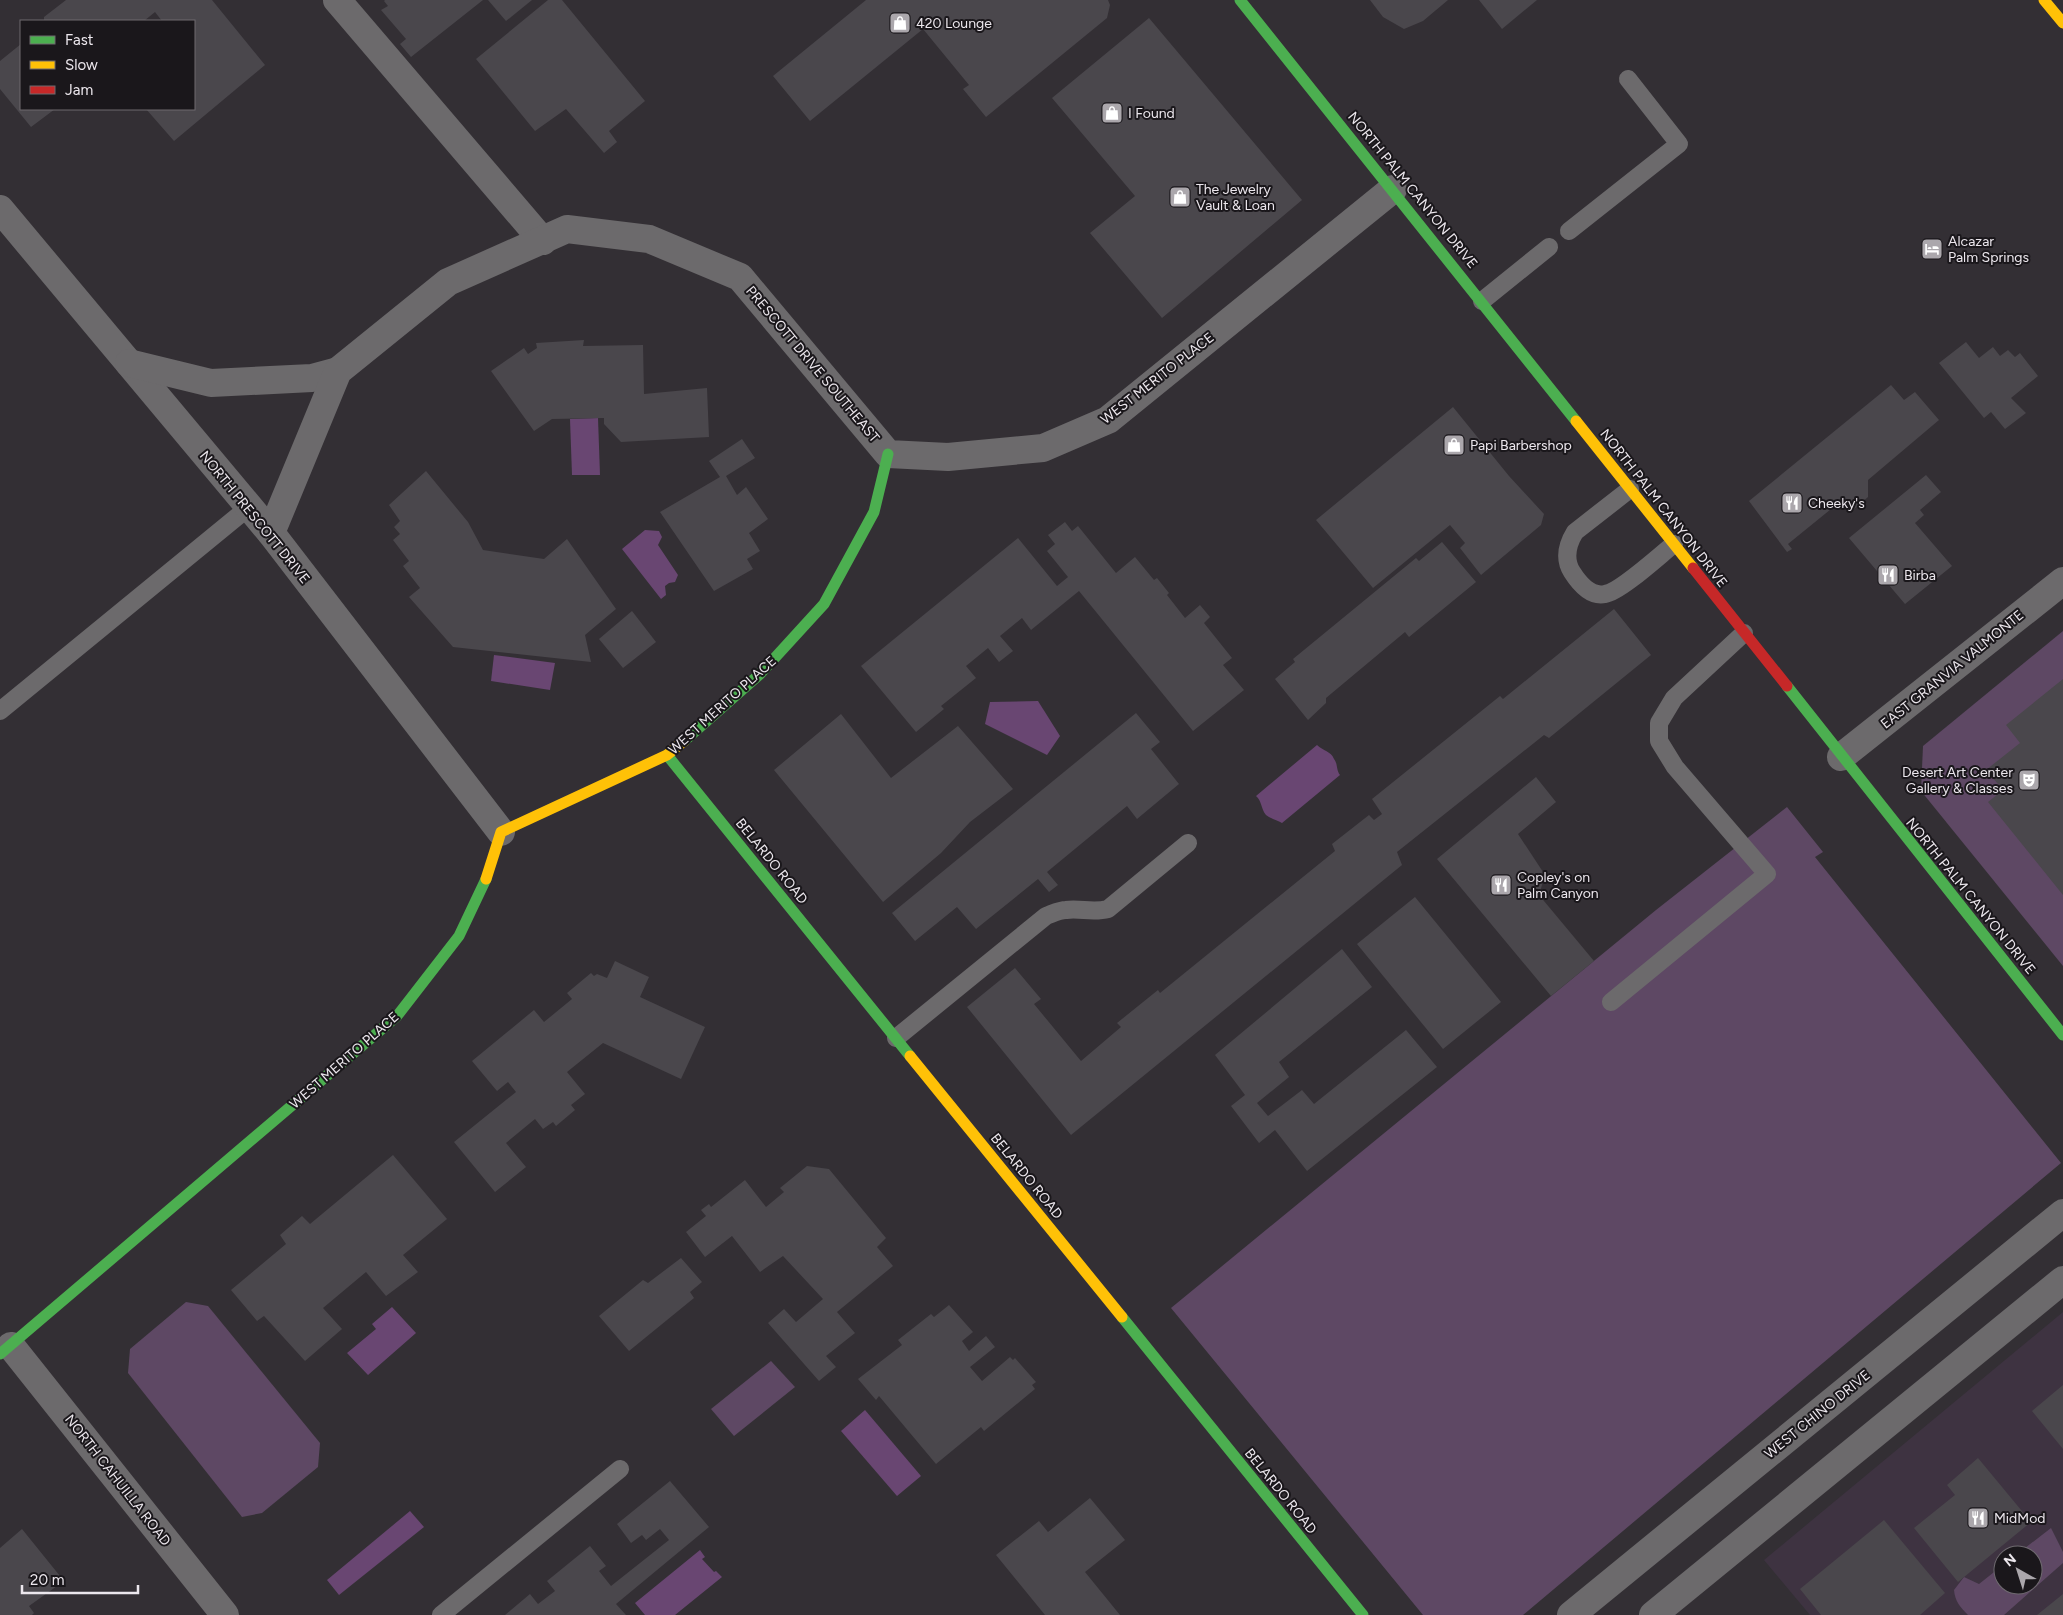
<svg xmlns="http://www.w3.org/2000/svg" width="2063" height="1615" font-family="Figtree,sans-serif">
<rect width="100%" height="100%" fill="#332f34"/>
<path fill="#3e3341" fill-rule="evenodd" d="M2063,1312v303h-253l-46,-55zM2003,1555h30v30h-30z"/>
<g fill="#5e4864">
<polygon points="2063,631 2063,966 1921,791 1923,746"/>
<polygon points="1787,807 1823,852 1815,857 2061,1163 1523,1615 1423,1615 1171,1308 1656,910"/>
<polygon points="186,1302 208,1306 320,1443 318,1467 262,1513 242,1517 128,1373 130,1349"/>
<polygon points="771,1361 795,1387 734,1436 711,1409"/>
<path d="M2051,1528l12,24v11l-59,52h-36c-8,-8 -13,-14 -14,-25l10,-13 15,7 24,-19v20h30v-30h-17z"/>
</g>
<g fill="#694672">
<polygon points="598,418 600,475 572,475 570,419"/>
<polygon points="645,530 659,531 662,537 658,545 678,575 675,582 669,583 665,586 666,595 661,599 622,549"/>
<polygon points="494,655 555,663 550,690 491,681"/>
<polygon points="1038,701 1060,736 1047,755 985,724 990,702"/>
<path d="M1317,745c6,6 14,6 17,14 4,5 2,11 6,16l-58,48c-5,-3 -11,-4 -16,-8 -5,-6 -4,-14 -10,-19z"/>
<polygon points="392,1307 416,1333 368,1375 347,1353 376,1329 372,1324"/>
<polygon points="865,1410 921,1476 897,1496 841,1431"/>
<polygon points="410,1511 424,1527 339,1595 327,1580"/>
<polygon points="700,1550 705,1557 702,1559 714,1572 716,1571 722,1577 675,1615 645,1615 635,1603"/>
</g>
<g fill="#4a474c">
<polygon points="66,0 212,0 265,65 174,141 146,109 194,109 194,21 162,21 155,12 144,21 44,21 44,17"/>
<polygon points="385,0 483,0 411,57 400,44 406,39 381,10 388,6 384,1"/>
<polygon points="488,0 532,0 506,21"/>
<polygon points="548,0 562,0 645,101 609,131 617,142 604,153 566,109 535,131 476,59"/>
<polygon points="866,0 1108,0 1110,5 1107,18 986,117 963,89 969,85 923,29 810,121 773,76"/>
<polygon points="1370,0 1448,0 1423,21 1404,29 1383,17"/>
<polygon points="1479,0 1537,0 1502,29"/>
<polygon points="1149,18 1302,200 1162,318 1090,233 1135,196 1052,98"/>
<polygon points="21,44 21,109 55,109 31,127 0,89 0,61"/>
<polygon points="584,340 583,346 643,345 644,394 707,388 709,437 621,442 604,424 604,418 552,419 534,431 491,371 524,348 528,354 537,348 536,343"/>
<polygon points="1966,342 1979,358 1993,347 2000,356 2008,350 2015,357 2020,353 2038,376 2011,398 2026,413 2005,429 1991,412 1984,418 1939,363"/>
<polygon points="1891,385 1904,400 1915,392 1939,420 1868,480 1868,497 1853,510 1836,505 1788,544 1792,549 1787,552 1749,501"/>
<polygon points="1453,407 1509,476 1544,514 1541,525 1481,575 1460,548 1465,543 1450,525 1373,588 1316,520"/>
<polygon points="742,439 755,458 726,476 737,495 746,487 768,519 749,533 760,551 747,559 753,569 714,591 660,512 720,477 709,461"/>
<polygon points="426,471 468,522 483,550 544,559 567,539 616,609 585,635 591,662 453,647 409,597 420,588 403,566 409,561 393,540 400,534 394,527 400,521 389,505"/>
<polygon points="1926,475 1941,492 1920,510 1924,515 1915,523 1952,566 1905,604 1849,538"/>
<polygon points="1065,522 1072,531 1078,526 1116,573 1135,557 1154,580 1157,578 1169,593 1167,595 1185,618 1200,605 1210,617 1204,623 1232,658 1223,665 1244,690 1193,731 1079,591 1031,630 1022,618 1000,636 1013,651 999,662 988,648 966,666 976,678 941,706 944,709 916,732 861,666 1018,538 1057,586 1068,577 1047,551 1055,544 1048,535"/>
<polygon points="1442,542 1476,582 1409,637 1405,632 1326,698 1326,703 1308,720 1275,679 1295,662 1293,659 1416,558 1419,561"/>
<polygon points="1614,609 1651,655 1549,738 1544,735 1397,852 1402,865 1071,1135 967,1007 1015,968 1041,999 1034,1004 1081,1061 1121,1027 1117,1023 1158,990 1160,993 1335,851 1332,844 1369,815 1374,820 1382,814 1372,799 1500,696 1503,699"/>
<polygon points="632,611 656,642 623,668 599,639"/>
<polygon points="2063,679 2063,895 1988,802 2003,790 1986,770 2020,743 2006,725"/>
<polygon points="1136,713 1160,742 1151,749 1179,784 1137,819 1127,806 1047,872 1058,885 1049,892 1038,879 976,929 957,907 915,941 892,913"/>
<polygon points="841,714 891,778 958,726 1013,789 970,822 941,853 883,902 774,770"/>
<polygon points="1536,777 1556,802 1518,834 1545,875 1539,895 1594,961 1551,996 1437,859"/>
<polygon points="1415,897 1501,1002 1443,1049 1357,944"/>
<polygon points="1342,949 1372,987 1279,1062 1289,1077 1257,1103 1268,1116 1302,1090 1314,1104 1406,1030 1437,1067 1307,1171 1275,1130 1259,1143 1231,1106 1245,1095 1215,1055"/>
<polygon points="615,961 649,977 640,997 705,1027 681,1079 603,1043 567,1072 585,1094 571,1105 575,1110 556,1126 553,1122 543,1129 535,1119 506,1143 526,1167 495,1192 454,1142 516,1092 508,1082 497,1091 472,1061 534,1010 544,1022 572,999 567,993 591,973 594,976 597,974 607,978"/>
<polygon points="393,1155 447,1219 403,1255 418,1272 386,1296 366,1272 323,1308 342,1329 305,1361 264,1316 257,1321 231,1290 286,1244 280,1235 302,1216 310,1224"/>
<polygon points="807,1166 829,1169 886,1238 877,1247 893,1266 837,1312 855,1333 826,1356 836,1367 819,1381 768,1323 784,1309 796,1322 823,1299 783,1256 760,1272 732,1236 705,1257 686,1232 706,1216 701,1210 709,1204 711,1207 745,1180 766,1207 784,1192 780,1188"/>
<polygon points="681,1258 702,1282 690,1292 694,1298 629,1351 599,1316 643,1280 648,1283"/>
<polygon points="949,1305 973,1332 962,1341 969,1351 986,1336 995,1347 970,1367 982,1381 1010,1357 1013,1360 1015,1358 1036,1382 1032,1385 1035,1389 984,1431 981,1427 936,1464 879,1396 876,1400 858,1379 902,1345 898,1340 931,1314 934,1317"/>
<polygon points="2063,1385 2063,1449 2032,1411"/>
<polygon points="1978,1458 2031,1522 1958,1582 1914,1528 1955,1495 1947,1485"/>
<polygon points="670,1481 709,1527 616,1604 626,1615 505,1615 530,1594 538,1604 555,1591 547,1581 590,1546 606,1566 599,1571 611,1586 669,1540 660,1529 646,1540 642,1535 631,1543 617,1524"/>
<polygon points="1090,1498 1125,1540 1085,1572 1120,1615 1045,1615 996,1555 1039,1521 1048,1532"/>
<polygon points="1884,1520 1945,1593 1920,1615 1821,1615 1800,1589"/>
<polygon points="22,1529 64,1581 29,1606 34,1613 32,1615 0,1615 0,1548"/>
<polygon points="2063,1594 2063,1615 2037,1615"/>
</g>
<g fill="none" stroke-linecap="round" stroke-linejoin="round">
<g stroke="#6c6a6c" stroke-width="18">
<polyline points="1569,231 1679,144 1628,79"/>
<polyline points="1482,301 1549,247"/>
<path d="M1630,489l-55,43c-8,13 -11,27 -3,40 7,11 19,25 33,22 15,-2 55,-39 69,-50"/>
<polyline points="0,711 249,507"/>
<polyline points="1611,1002 1767,874 1675,767 1659,741 1659,723 1674,698 1744,633"/>
<path d="M896,1038l150,-122c6,-2 13,-6 20,-6 14,-2 27,3 42,-1l80,-66"/>
<polyline points="441,1615 620,1469"/>
</g>
<g stroke="#6c6a6c" stroke-width="28">
<polyline points="337,0 543,241"/>
<polyline points="0,209 271,533 501,832"/>
<polyline points="129,363 211,383 312,378 338,371"/>
<polyline points="271,533 338,371 448,282 567,229 649,239 740,277 888,454 948,457 1043,448 1108,420 1393,189"/>
<polyline points="1841,757 2063,581"/>
<polyline points="11,1346 225,1615"/>
<polyline points="1571,1615 2063,1213"/>
<polyline points="1653,1615 2063,1280"/>
</g>
<g stroke="#4caf50" stroke-width="11">
<polyline points="1240,0 1576,421"/>
<polyline points="1787,686 2063,1035"/>
<polyline points="684,741 760,674 824,604 874,512 888,454"/>
<polyline points="667,755 910,1056"/>
<polyline points="1122,1317 1363,1615"/>
<polyline points="0,1354 397,1016 459,936 486,879"/>
</g>
<g stroke="#ffc107" stroke-width="11">
<polyline points="2044,0 2063,23"/>
<polyline points="1576,421 1693,568"/>
<polyline points="486,879 501,832 667,755 684,741"/>
<polyline points="910,1056 1122,1317"/>
</g>
<polyline stroke="#c62828" stroke-width="11" points="1693,568 1787,686"/>
</g>
<defs>
<g id="shop-square" transform="scale(1.125)"><rect x="-9" y="-9" width="18" height="18" rx="4" fill="#aba7ac" stroke="#1a171b"/><path d="M-5-2.5h2.3a2.7 3.5 0 0 1 5.4 0H5L5.5 6h-11ZM-1.5-2.5h3a1.5 2.3 0 0 0-3 0Z" fill="#fff"/></g>
<g id="hotel-square" transform="scale(1.125)"><rect x="-9" y="-9" width="18" height="18" rx="4" fill="#aba7ac" stroke="#1a171b"/><path d="M-6-4.5h1.5V1H6V5H4.5V3h-9V5H-6ZM-4 0a1.8 1.8 0 1 1 3.6 0ZM.5 0V-2.5h3Q6-2.5 6 0Z" fill="#fff"/></g>
<g id="restaurant-square" transform="scale(1.125)"><rect x="-9" y="-9" width="18" height="18" rx="4" fill="#aba7ac" stroke="#1a171b"/><path d="M-5-6h1v4h1v-4h1v4h1v-4h1v5L-1.5 .5V6h-2V.5L-5-1ZM5-6V6H3V1.5H1.5Q1.5-4 5-6Z" fill="#fff"/></g>
<g id="theatre-square" transform="scale(1.125)"><rect x="-9" y="-9" width="18" height="18" rx="4" fill="#aba7ac" stroke="#1a171b"/><path d="M-5-5.5Q0-4 5-5.5V0Q5 5 0 6Q-5 5-5 0ZM-3.3-2.5H-1v1.5H-3.3ZM1-2.5H3.3v1.5H1ZM-2.8 1Q0 5.5 2.8 1Z" fill="#fff"/></g>
</defs>
<g fill-rule="evenodd">
<use href="#shop-square" x="900" y="23"/>
<use href="#shop-square" x="1112" y="113"/>
<use href="#shop-square" x="1180" y="197"/>
<use href="#hotel-square" x="1932" y="249"/>
<use href="#shop-square" x="1454" y="445"/>
<use href="#restaurant-square" x="1792" y="503"/>
<use href="#restaurant-square" x="1888" y="575"/>
<use href="#theatre-square" x="2029" y="780"/>
<use href="#restaurant-square" x="1501" y="885"/>
<use href="#restaurant-square" x="1978" y="1518"/>
</g>
<g text-anchor="middle" stroke-width="4" stroke-linejoin="round" paint-order="stroke">
<g font-size="14" fill="#ece7ed" stroke="#1a171b" text-anchor="start">
<text x="916" y="28">420 Lounge</text>
<text x="1128" y="118">I Found</text>
<text x="1196" y="194">The Jewelry<tspan x="1196" dy="16">Vault &amp; Loan</tspan></text>
<text x="1948" y="246">Alcazar<tspan x="1948" dy="16">Palm Springs</tspan></text>
<text x="1470" y="450">Papi Barbershop</text>
<text x="1808" y="508">Cheeky's</text>
<text x="1904" y="580">Birba</text>
<text x="2013" y="777" text-anchor="end">Desert Art Center<tspan x="2013" dy="16">Gallery &amp; Classes</tspan></text>
<text x="1517" y="882">Copley's on<tspan x="1517" dy="16">Palm Canyon</tspan></text>
<text x="1994" y="1523">MidMod</text>
</g>
<g font-size="14" fill="#ece7ed" stroke="#1a171b">
<text transform="translate(1413 190) rotate(51)" y="5">NORTH PALM CANYON DRIVE</text>
<text transform="translate(813 364) rotate(50)" y="5">PRESCOTT DRIVE SOUTHEAST</text>
<text transform="translate(1157 378) rotate(-38)" y="5">WEST MERITO PLACE</text>
<text transform="translate(1664 508) rotate(52)" y="5">NORTH PALM CANYON DRIVE</text>
<text transform="translate(255 517) rotate(51)" y="5">NORTH PRESCOTT DRIVE</text>
<text transform="translate(1952 669) rotate(-39)" y="5">EAST GRANVIA VALMONTE</text>
<text transform="translate(722 705) rotate(-42)" y="5">WEST MERITO PLACE</text>
<text transform="translate(772 861) rotate(51)" y="5">BELARDO ROAD</text>
<text transform="translate(1971 896) rotate(51)" y="5">NORTH PALM CANYON DRIVE</text>
<text transform="translate(344 1060) rotate(-41)" y="5">WEST MERITO PLACE</text>
<text transform="translate(1027 1176) rotate(51)" y="5">BELARDO ROAD</text>
<text transform="translate(1817 1414) rotate(-39)" y="5">WEST CHINO DRIVE</text>
<text transform="translate(118 1480) rotate(52)" y="5">NORTH CAHUILLA ROAD</text>
<text transform="translate(1281 1491) rotate(51)" y="5">BELARDO ROAD</text>
</g>
</g>
<rect x="20" y="20" width="175" height="90" fill="#1a171b" stroke="#6e6a6f"/>
<rect x="30" y="36" width="25" height="8" fill="#4caf50" stroke="#6e6a6f"/>
<text x="65" y="45" font-size="15" fill="#ece7ed">Fast</text>
<rect x="30" y="61" width="25" height="8" fill="#ffc107" stroke="#6e6a6f"/>
<text x="65" y="70" font-size="15" fill="#ece7ed">Slow</text>
<rect x="30" y="86" width="25" height="8" fill="#c62828" stroke="#6e6a6f"/>
<text x="65" y="95" font-size="15" fill="#ece7ed">Jam</text>
<g transform="translate(2018 1570) rotate(321)"><circle r="24" fill="#1a171b" stroke="#6e6a6f"/>
<path d="M0-4L9 19L0 12L-9 19Z" fill="#aba7ac"/>
<text y="-8" font-size="14" font-weight="bold" text-anchor="middle" fill="#ece7ed">N</text>
</g>
<path d="M22 1585v8h116v-8" fill="none" stroke="#ece7ed" stroke-width="2.5"/>
<text x="30" y="1585" font-size="15" fill="#ece7ed" stroke="#1a171b" stroke-width="4" paint-order="stroke">20 m</text>
</svg>
